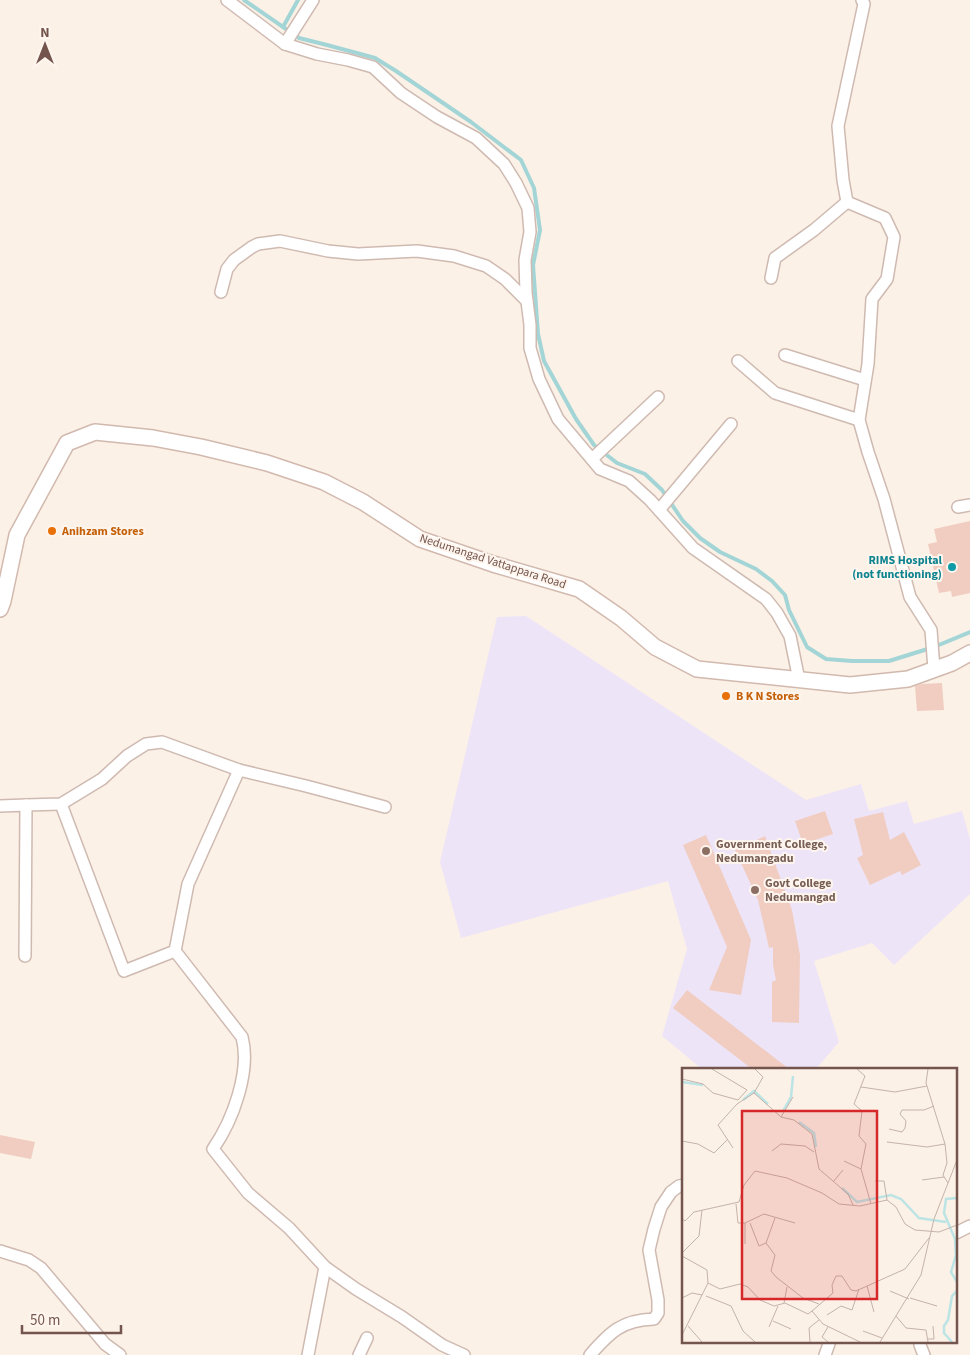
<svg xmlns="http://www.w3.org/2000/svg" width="970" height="1355" font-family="'Source Sans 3',sans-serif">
<rect width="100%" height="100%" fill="#fbf1e7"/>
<polygon fill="#eee4f8" points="526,616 806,800 861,784 869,811 907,801 914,824 962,811 970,839 970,894 894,965 872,943 814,961 839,1042 816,1069 702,1069 662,1036 687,949 668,881 461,938 440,862 497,617"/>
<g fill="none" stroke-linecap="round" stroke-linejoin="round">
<g stroke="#a3d5d6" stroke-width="4">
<polyline points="244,0 299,38 327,45 375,58 396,71 471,122 521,160 534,188 540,230 533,265 538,334 544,361 576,419 594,445 617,463 645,474 662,490 683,521 700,538 720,552 756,569 772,581 785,595 789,610 807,647 826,659 852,661 889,661 934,647 970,632"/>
<polyline points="283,27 298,0"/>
</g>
</g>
<g fill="#f0cdc0">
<polygon points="970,521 970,593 952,597 951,591 939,593 928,544 937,542 934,529"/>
<polygon points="942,683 944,710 917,711 915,686 922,684"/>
<polygon points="825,811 833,834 803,844 795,821"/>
<polygon points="883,812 890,840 904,832 921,865 902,875 900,871 870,885 857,858 863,855 854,819"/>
<polygon points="706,835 751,940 741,995 709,990 727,947 683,845"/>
<polygon points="765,836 792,910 800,955 799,1023 772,1022 772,982 776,980 773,965 773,947 769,948 758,900 735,850"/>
<polygon points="687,990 789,1069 752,1069 673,1008"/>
<polygon points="0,1135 35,1142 31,1159 0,1153"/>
</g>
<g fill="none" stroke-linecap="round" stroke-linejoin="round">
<g stroke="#cfbab1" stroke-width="14">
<g id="minor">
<polyline points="227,0 285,44 317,54 348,60 373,67 401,93 437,117 476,138 504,164 516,183 528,208 530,232 525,260 526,293 530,325 530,348 539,379 558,419 600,469 629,481 650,500 693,548 766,599 777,613 790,636 799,680"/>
<polyline points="862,0 864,4 838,126 843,180 847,202 885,218 894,237 887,279 872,299 868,364 859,420 868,452 884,499 910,597 931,630 934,669"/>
<polyline points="285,44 313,0"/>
<polyline points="771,278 775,258 814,230 847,202"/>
<polyline points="221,292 227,269 234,260 252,247 258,244 280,241 328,251 358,254 417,251 454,256 486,266 505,279 527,301"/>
<polyline points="785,355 865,380"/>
<polyline points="738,361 775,393 859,420"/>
<polyline points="592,459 658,397"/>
<polyline points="958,507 970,505"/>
<polyline points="659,510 731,424"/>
<polyline points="61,804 124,971 175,951 188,884 239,770"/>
<polyline points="26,805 61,804 102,779 127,756 146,744 162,742 239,770 306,786 385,807"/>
<polyline points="0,806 26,805 25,956"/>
<path d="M175,951l67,86c9,34 -9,83 -29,112l35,44 41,35 36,39 31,22 46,28 40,28 22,10"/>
<polyline points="956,1233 970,1226"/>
<polyline points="0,1251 29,1260 41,1268 105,1344 120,1355"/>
<polyline points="920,1341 920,1345 924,1355"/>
<polyline points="308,1355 325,1267"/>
<polyline points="359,1355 367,1338"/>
<path d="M590,1355c20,-23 32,-35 64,-36l4,-6v-13l-9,-50 5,-21 7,-22 10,-15 8,-6 5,-1"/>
<polyline points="825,1355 830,1341"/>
</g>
</g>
<g stroke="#d2b9ae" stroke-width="18">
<polyline id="secondary" points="0,609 3,601 17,535 67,443 95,432 153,438 201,447 267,463 324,482 363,502 420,539 493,564 579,589 621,618 655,647 697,669 850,685 908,679 952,663 970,653"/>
</g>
<use href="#minor" stroke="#fff" stroke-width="11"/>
<use href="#secondary" stroke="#fff" stroke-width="15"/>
</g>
<g fill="#e8710a" stroke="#fef6ee" stroke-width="2">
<circle cx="52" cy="531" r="5"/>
<circle cx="726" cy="696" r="5"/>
</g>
<circle fill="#0f9aa8" stroke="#fef6ee" stroke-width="2" cx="952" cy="567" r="5"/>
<g fill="#8d6e63" stroke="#fef6ee" stroke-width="2">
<circle cx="706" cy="851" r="5"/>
<circle cx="755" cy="890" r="5"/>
</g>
<g text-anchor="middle" stroke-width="4" stroke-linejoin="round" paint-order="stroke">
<g font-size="12" font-weight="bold" fill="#c56008" stroke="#fef6ee" text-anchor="start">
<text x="62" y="535">Anihzam Stores</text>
<text x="736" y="700">B K N Stores</text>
</g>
<g font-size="12" font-weight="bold" fill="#0d838f" stroke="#fef6ee" text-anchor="end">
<text x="942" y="564">RIMS Hospital<tspan x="942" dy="14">(not functioning)</tspan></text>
</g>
<g font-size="12" fill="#74554d" stroke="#fef6ee">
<text transform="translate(493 561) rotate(18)" y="4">Nedumangad Vattappara Road</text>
</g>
<g font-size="12" font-weight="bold" fill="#785e54" stroke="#fef6ee" text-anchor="start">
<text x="716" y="848">Government College,<tspan x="716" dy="14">Nedumangadu</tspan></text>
<text x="765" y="887">Govt College<tspan x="765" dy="14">Nedumangad</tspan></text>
</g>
</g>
<g transform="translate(682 1068)">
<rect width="275" height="275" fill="#fbf1e7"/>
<path fill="none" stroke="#bce4e5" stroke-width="2.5" d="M0,14l21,3M61,32l11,-9 14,13M101,43l8,-14 2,-21M117,54l15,11 2,14M160,120l15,14 34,-7 10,4 18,19 27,4M275,130l-11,1 -2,14 11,26 1,16 -5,17 6,10M270,274l-8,-9v-7l4,-6 4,-24 5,-5"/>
<path fill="none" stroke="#c5b3a9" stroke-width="1" d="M30,1l35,21 -9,10M175,1l8,7 -11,28 8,7 -3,25 7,8 -5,25 10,35M246,1l-2,14 19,61 2,19 -4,12 5,8M0,11l21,5 10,9 25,7M179,19l34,5 32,-6M72,25l9,-16 -8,-8M99,49l12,-20M207,61l13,3 3,-4 1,-7 -6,-7 2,-4h22l10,-4M0,73l16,3 16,9 14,-14M205,74l40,5 18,-3M51,80l-15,-23 19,-21 17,-11 27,24 13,3 18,14 7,35 29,25 5,11M90,83l9,-7 24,2 9,6M162,93l17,8M240,112l22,-3M193,113h9l3,19M151,114l10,-12M54,136l2,19h7v21M0,151l3,2 9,-9 45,-10 5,-17 11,-14 32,7 35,15 17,11 21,2 27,-6 9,7 9,17 10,6 24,2 18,-7M63,155l19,-9 31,9M68,155l9,23 7,-3 9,-25M84,175l9,12 -4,16 5,6 27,21 16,6M0,185l17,-17 3,-26M0,188l25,14 1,13 -6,12 -10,-2 -10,5M26,215l12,6 20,-5 8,3 12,13 14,6 11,-3 23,11 4,-3 11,13 37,18M185,218l7,26M208,223l19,8M24,228l25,10 12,25 12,11M228,230l27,8M102,235l3,-16M130,243l21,-18 -1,-8 4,-9h6l9,14 5,1 49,-22 24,-31M145,247l14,-9 11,4 7,-21M214,248l10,12 20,2 2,12M91,253l18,8M6,258l14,16M87,259l9,-21M181,263l19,7M0,267l20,-40M246,271h6l-1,-13M128,274l-1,-14 10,-8M146,274l-6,-5 6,-10M198,274l41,-67 13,-56 23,-59"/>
<path fill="#d62828" fill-opacity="0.15" stroke="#d62828" stroke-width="2.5" d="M60,43h135v188h-135z"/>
<rect width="275" height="275" fill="none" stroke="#74554d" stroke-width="2.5"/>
</g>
<g transform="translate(45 45)" stroke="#fef6ee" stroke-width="4" paint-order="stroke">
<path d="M0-4L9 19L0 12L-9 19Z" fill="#74554d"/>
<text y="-8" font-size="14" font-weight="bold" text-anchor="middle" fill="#74554d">N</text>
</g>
<path d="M22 1325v8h99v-8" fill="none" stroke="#74554d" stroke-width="2.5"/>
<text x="30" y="1325" font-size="15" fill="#74554d" stroke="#fef6ee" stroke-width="4" paint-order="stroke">50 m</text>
</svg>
